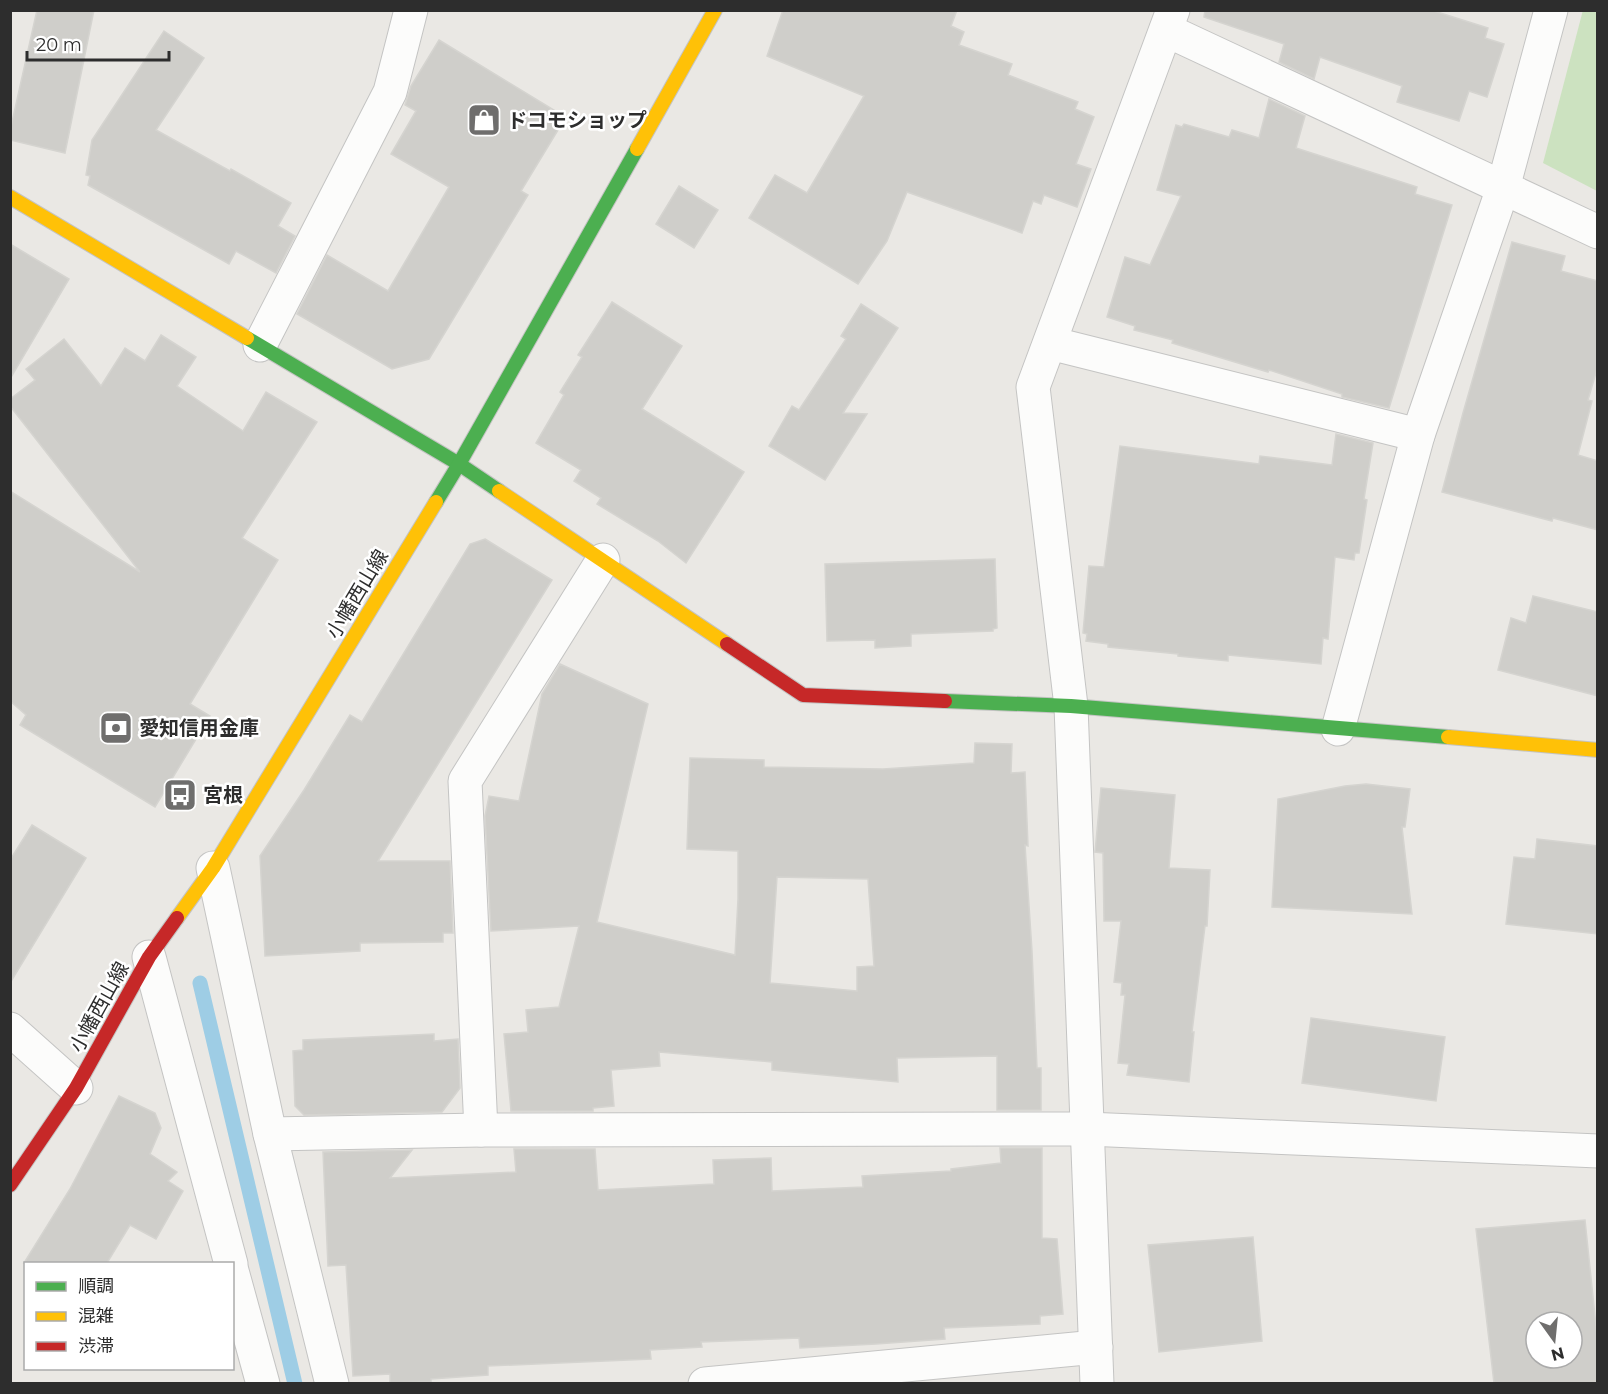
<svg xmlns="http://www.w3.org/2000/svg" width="1608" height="1394" font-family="Montserrat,'Noto Sans JP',sans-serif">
<rect width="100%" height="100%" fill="#eae8e4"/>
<polygon fill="#cce2c0" points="1583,10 1597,11 1597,191 1543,163"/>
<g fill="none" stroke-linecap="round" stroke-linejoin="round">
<polyline stroke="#9ecde5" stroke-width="15" points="200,983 295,1384"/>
</g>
<g fill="#cfceca" stroke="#d5d4d0" stroke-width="1.5" fill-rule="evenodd">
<polygon points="37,10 94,10 65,153 10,140 10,131"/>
<polygon points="783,10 957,10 951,26 964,32 959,45 1012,64 1008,75 1078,102 1075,109 1094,117 1076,164 1091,169 1077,207 1044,195 1041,204 1033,201 1022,233 907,192 887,241 858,284 749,218 775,175 807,193 864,96 767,56"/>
<polygon points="1205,10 1431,10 1488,28 1485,38 1504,44 1487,97 1469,91 1459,121 1397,102 1402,86 1320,57 1314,79 1279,62 1284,44 1204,17"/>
<polygon points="164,31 204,58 156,130 230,171 231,169 291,203 278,226 295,236 276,273 236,251 229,264 88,185 90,176 86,175 92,140"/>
<polygon points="439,40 562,115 554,128 558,130 521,191 528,195 429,359 392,369 297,314 327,255 388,291 449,187 391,154 416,111 405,105 411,86"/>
<polygon points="1269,99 1305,116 1296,148 1417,187 1415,194 1452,205 1389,408 1342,397 1342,394 1269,370 1268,372 1172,343 1173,340 1134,330 1135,326 1107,317 1125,257 1150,265 1181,196 1157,190 1176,125 1182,127 1184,124 1229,137 1232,130 1259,138"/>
<polygon points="679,186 718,210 694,248 656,224"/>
<polygon points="1512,242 1565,256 1561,271 1598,281 1598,366 1588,400 1592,401 1578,455 1598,461 1598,530 1553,518 1552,521 1442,492 1463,413"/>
<polygon points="10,244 69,279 10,379"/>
<polygon points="612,302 682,346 642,409 744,472 686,563 658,541 597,504 601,498 574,481 581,470 536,443 564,395 560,392 582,357 578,355"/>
<polygon points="861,304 898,328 843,413 867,414 825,480 769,446 792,406 799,410 846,339 841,336"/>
<polygon points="161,335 196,357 177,386 243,431 266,392 317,422 242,538 278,560 190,704 210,716 155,807 20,725 26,715 10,701 10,491 140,572 10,406 10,399 35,380 26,369 64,339 101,386 125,348 145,361"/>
<polygon points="1336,434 1373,443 1364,499 1367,500 1359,553 1355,553 1354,560 1335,557 1328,639 1323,638 1321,664 1228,655 1228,661 1178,656 1178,654 1108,647 1108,644 1086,641 1087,634 1083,633 1089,566 1104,567 1120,446 1259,464 1260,456 1332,465"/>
<polygon points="485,539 552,580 378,861 450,861 453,933 443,933 443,942 360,943 360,951 265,956 260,856 304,790 350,715 362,722 470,544"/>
<polygon points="995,559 997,628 993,629 993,631 911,634 911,646 875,648 875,640 827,641 825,564"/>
<polygon points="1533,596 1598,612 1598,696 1498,670 1511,618 1526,623"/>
<path d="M560,664l88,40 -51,218 138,33 3,-56v-48l-51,-2 3,-91 74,2v7l119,2 91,-6 1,-20 37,1 -1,29 14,-1 3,74 -3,-1 7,106 5,117h4v42h-44v-54l-100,2 1,24 -126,-12v-8l-113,-10 1,14 -49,4 3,36 -21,2v3h-82l-7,-77 24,-2 -2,-22 33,-3 20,-81 -88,5 -6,-115 4,-20 30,5 23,-107zM777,877l91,2 6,87 -17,1v24l-87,-8z"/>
<polygon points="1366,784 1410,789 1405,827 1402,827 1412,914 1272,907 1278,799 1345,786"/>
<polygon points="1101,788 1175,795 1169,868 1210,870 1207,926 1205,926 1192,1032 1194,1032 1189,1082 1127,1075 1129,1064 1118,1063 1125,995 1121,995 1122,983 1114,982 1121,921 1104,921 1103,853 1095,852"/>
<polygon points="32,825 86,858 10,983 10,860"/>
<polygon points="1537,839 1598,846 1598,934 1506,924 1514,857 1535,859"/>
<polygon points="1311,1018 1445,1037 1436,1101 1302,1083"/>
<polygon points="434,1034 434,1041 458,1039 460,1088 442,1112 304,1115 295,1106 293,1051 303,1050 303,1040"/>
<polygon points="119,1096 155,1113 161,1128 150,1154 177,1172 168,1181 183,1191 156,1239 130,1225 107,1263 24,1263 70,1189"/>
<polygon points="1000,1148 1042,1148 1042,1238 1057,1239 1063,1314 1040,1316 1040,1324 944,1328 945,1339 876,1344 800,1348 799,1338 701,1342 702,1347 650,1350 651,1359 488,1366 488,1375 431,1379 431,1382 390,1383 390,1374 353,1376 346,1265 328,1266 323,1152 412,1150 390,1178 516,1172 514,1149 595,1149 598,1190 714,1184 713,1160 771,1158 772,1191 863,1187 862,1176 951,1171 951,1169 1001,1163"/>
<path d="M1585,1220l13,125v38h-104l-18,-154zM1536,1322h36v36h-36z"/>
<polygon points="1253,1237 1262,1341 1159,1352 1148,1245"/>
</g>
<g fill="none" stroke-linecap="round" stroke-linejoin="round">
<g stroke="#c4c4c3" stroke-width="35">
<g id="street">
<polyline points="1166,30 1598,232"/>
<polyline points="1050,343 1418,435"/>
<polyline points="260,345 390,92 411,10"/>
<polyline points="1338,729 1418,435 1503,188 1551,10"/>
<polyline points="213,868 270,1134 332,1384"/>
<polyline points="149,957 231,1264"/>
<polyline points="10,1029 76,1088"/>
<polyline points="481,1130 465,781 603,560"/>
<polyline points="270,1134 481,1130 1087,1129 1598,1151"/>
<polyline points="232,1271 263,1384"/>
<polyline points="705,1384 1096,1347"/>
<polyline points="1097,1384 1071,706 1033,387 1173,10"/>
</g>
</g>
<g stroke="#c4c4c3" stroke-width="16">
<g id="fast">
<polyline points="247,338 459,464 499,491"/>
<polyline points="436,502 459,464 637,149"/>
<polyline points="945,701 1071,706 1448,737"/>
</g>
</g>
<g stroke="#c4c4c3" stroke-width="16">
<g id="slow">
<polyline points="637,149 715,10"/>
<polyline points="10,197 247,338"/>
<polyline points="499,491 727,644"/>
<polyline points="1448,737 1598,750"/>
<polyline points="177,918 213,868 436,502"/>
</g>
</g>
<g stroke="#c4c4c3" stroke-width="16">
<g id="jam">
<polyline points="727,644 803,695 945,701"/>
<polyline points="10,1185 76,1088 149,957 177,918"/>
</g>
</g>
<use href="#street" stroke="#fcfcfb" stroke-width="33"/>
<use href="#fast" stroke="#4caf50" stroke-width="14"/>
<use href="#slow" stroke="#ffc107" stroke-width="14"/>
<use href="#jam" stroke="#c62828" stroke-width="14"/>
</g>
<defs>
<g id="shop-square" transform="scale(1.725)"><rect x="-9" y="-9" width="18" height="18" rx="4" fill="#6f6e6d" stroke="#fff"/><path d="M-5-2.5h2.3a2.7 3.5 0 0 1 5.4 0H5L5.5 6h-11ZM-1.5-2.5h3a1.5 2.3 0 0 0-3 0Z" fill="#fff"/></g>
<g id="bank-square" transform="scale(1.725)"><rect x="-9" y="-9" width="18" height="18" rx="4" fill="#6f6e6d" stroke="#fff"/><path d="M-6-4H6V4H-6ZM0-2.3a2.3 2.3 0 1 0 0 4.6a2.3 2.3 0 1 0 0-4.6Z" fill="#fff"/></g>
<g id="bus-square" transform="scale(1.725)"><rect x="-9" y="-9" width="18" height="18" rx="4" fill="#6f6e6d" stroke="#fff"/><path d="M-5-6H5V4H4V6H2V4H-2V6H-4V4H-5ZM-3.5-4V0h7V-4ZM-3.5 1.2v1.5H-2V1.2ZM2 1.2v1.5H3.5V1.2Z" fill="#fff"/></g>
</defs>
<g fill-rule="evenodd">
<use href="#shop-square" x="484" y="120"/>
<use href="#bank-square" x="116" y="728"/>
<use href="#bus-square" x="180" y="795"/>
</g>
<g text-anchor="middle" stroke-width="5" stroke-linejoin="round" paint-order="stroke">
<g font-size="20" font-weight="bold" fill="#2d2d2d" stroke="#fff" text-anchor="start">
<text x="507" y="127">ドコモショップ</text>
<text x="139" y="735">愛知信用金庫</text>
<text x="203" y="802">宮根</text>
</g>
<g font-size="20" fill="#2d2d2d" stroke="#fff">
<text transform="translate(357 594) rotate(-59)" y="7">小幡西山線</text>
<text transform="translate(99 1007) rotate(-61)" y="7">小幡西山線</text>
</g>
</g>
<rect width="1608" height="1394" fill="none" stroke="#2d2d2d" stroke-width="24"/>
<rect x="24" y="1262" width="210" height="108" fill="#ffffff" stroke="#ababab" stroke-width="1.5"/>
<rect x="36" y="1282" width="30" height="9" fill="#4caf50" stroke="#ababab" stroke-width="1.5"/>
<text x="78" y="1292" font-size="18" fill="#2d2d2d">順調</text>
<rect x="36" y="1312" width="30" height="9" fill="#ffc107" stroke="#ababab" stroke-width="1.5"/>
<text x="78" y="1322" font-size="18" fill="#2d2d2d">混雑</text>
<rect x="36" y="1342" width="30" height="9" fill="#c62828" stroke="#ababab" stroke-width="1.5"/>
<text x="78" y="1352" font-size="18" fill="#2d2d2d">渋滞</text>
<g transform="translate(1554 1340) rotate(165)"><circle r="28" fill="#ffffff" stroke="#ababab" stroke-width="1.5"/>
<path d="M0-4.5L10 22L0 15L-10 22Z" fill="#6f6e6d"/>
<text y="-9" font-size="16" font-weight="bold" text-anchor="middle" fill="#2d2d2d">N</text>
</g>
<path d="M27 51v9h142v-9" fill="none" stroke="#2d2d2d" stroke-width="3"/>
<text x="36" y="51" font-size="18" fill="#2d2d2d" stroke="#ffffff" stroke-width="4.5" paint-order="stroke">20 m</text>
</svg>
